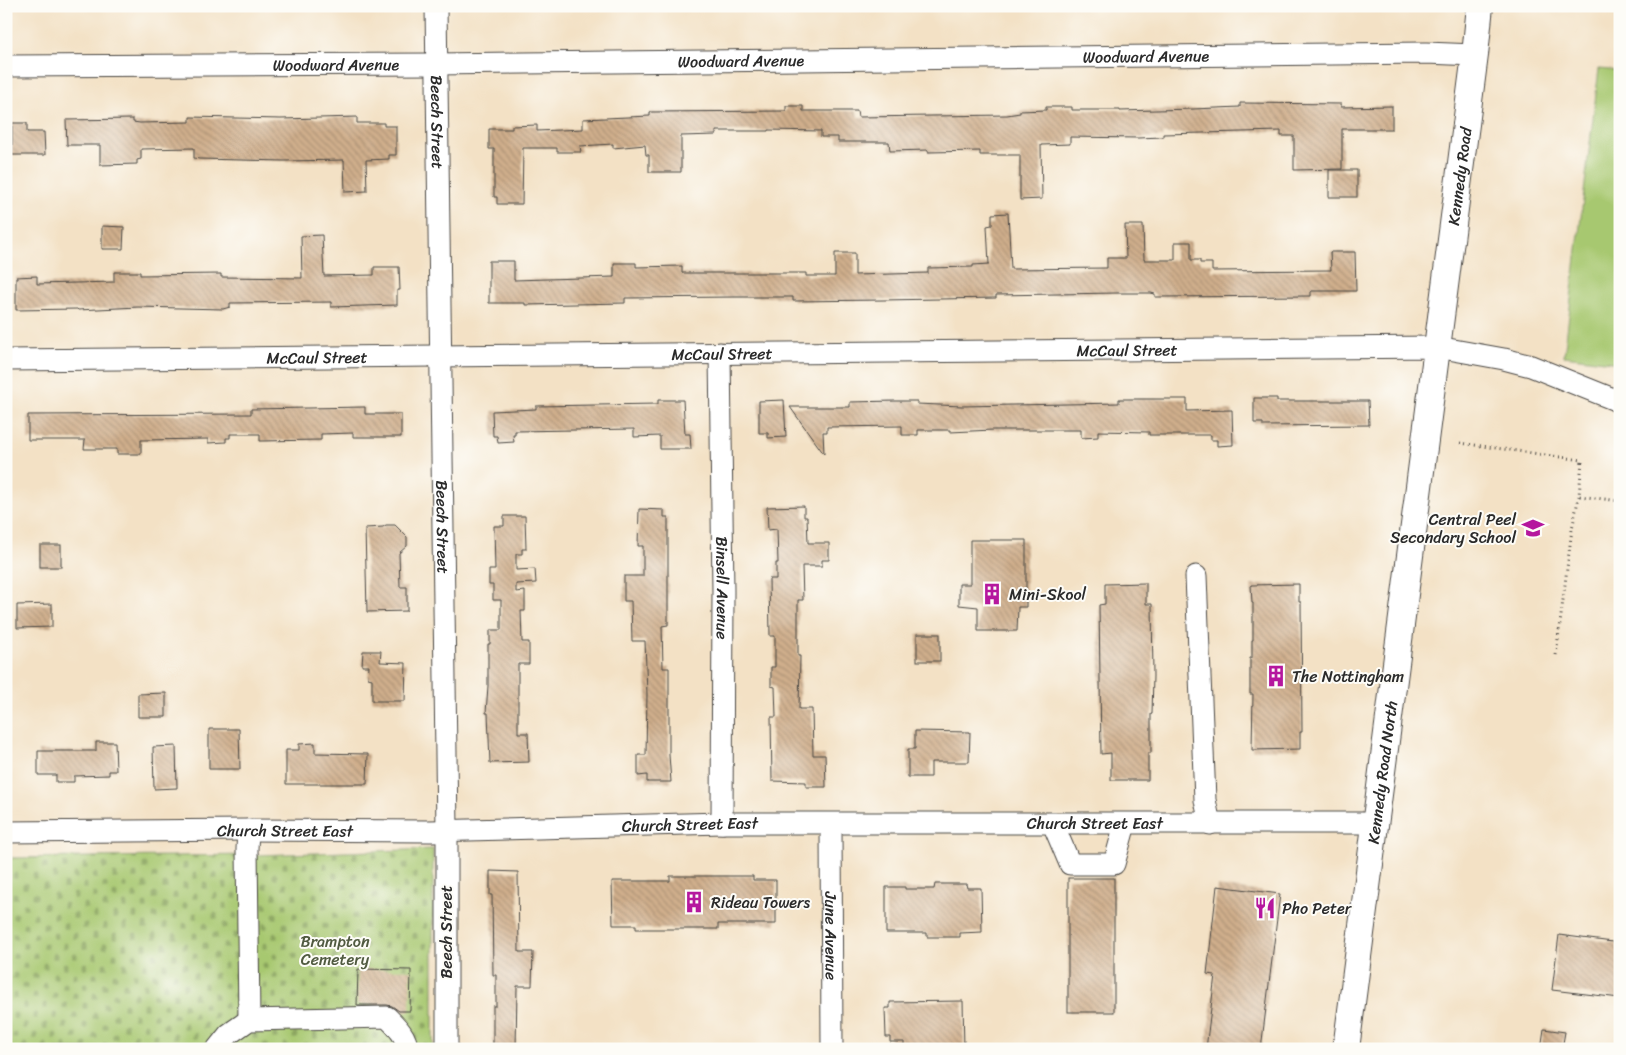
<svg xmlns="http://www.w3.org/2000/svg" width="1626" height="1055" font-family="Sriracha,sans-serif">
<defs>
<pattern id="cemetery-stones" width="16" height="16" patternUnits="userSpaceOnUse" patternTransform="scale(1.25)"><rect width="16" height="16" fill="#a7c870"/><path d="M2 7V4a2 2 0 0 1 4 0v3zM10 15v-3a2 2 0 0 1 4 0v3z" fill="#88a35c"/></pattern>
<pattern id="building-back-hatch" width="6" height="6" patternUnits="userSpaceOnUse" patternTransform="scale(1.25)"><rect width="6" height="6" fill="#d0af8c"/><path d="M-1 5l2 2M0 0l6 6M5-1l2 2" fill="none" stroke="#a98f73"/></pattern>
</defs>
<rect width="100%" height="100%" fill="#fdfcf7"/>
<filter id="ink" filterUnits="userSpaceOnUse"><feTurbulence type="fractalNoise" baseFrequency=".02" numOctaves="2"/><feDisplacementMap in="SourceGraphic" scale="10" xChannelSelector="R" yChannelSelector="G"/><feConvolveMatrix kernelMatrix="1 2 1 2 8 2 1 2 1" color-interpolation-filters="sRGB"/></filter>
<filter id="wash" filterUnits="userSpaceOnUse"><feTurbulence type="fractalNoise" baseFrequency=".0096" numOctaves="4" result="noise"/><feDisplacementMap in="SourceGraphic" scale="20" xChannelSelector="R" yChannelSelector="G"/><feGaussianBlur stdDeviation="1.12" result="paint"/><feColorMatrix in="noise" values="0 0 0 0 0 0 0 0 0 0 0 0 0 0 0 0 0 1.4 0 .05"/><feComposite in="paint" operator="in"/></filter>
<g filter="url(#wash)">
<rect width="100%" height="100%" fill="#f3e1c5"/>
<polygon fill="url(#cemetery-stones)" stroke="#697a4e" points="433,849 433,1049 6,1049 6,858 256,855"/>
<polygon fill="#a7c870" stroke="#697a4e" points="1599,69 1620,71 1620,363 1564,356"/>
<g id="blocks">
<g fill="url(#building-back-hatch)">
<polygon points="1240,103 1341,104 1341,107 1392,106 1392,129 1342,129 1342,169 1294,170 1294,136 1281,136 1281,131 1163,134 1163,137 1138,138 1070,137 1070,144 1041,145 1042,199 1020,200 1020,155 980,155 980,151 928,152 928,150 890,151 889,142 838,142 838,137 821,137 821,131 768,130 768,131 716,131 716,135 681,136 681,172 649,172 649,155 646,155 645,145 613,148 613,144 580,146 581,152 557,152 557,148 523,148 522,204 497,204 497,197 494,197 494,149 489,149 489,129 512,129 512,126 537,125 537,131 583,129 583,119 650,116 650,112 786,111 786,106 803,106 803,111 857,111 858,117 1007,115 1020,113 1020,111 1046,110 1046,107 1072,107 1072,110 1120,110 1120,111 1193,109 1240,107"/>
<polygon points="190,117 281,119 357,117 357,123 384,123 384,126 396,126 396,155 389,155 389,159 366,160 367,191 345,192 344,160 284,161 199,159 194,158 194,148 141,149 141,159 137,160 137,164 100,165 100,145 67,145 66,120 133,119 133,122 140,123 190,122"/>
<polygon points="12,123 27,123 27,132 44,132 45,155 12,155"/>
<rect x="1329" y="170" width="28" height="27"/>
<polygon points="1008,213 1011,269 1107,268 1107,258 1126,258 1125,225 1143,225 1144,260 1175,260 1175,242 1191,242 1191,260 1200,260 1200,263 1212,263 1212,271 1331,270 1330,252 1355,252 1356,291 1311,291 1311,296 1157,297 1155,297 1155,294 1151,293 1117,293 996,295 996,298 883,300 793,301 793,297 734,297 625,298 625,303 525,305 525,303 489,303 489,261 514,261 514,280 614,277 614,263 636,263 636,267 682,266 682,273 806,273 806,276 835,276 835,253 855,253 855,275 928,273 928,268 973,267 973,265 989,264 987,226 992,225 992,214"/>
<polygon points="102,226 124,227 123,249 102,249"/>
<polygon points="322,235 324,276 374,275 374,267 399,267 400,290 397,290 397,305 331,307 331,302 230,303 230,307 223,309 138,307 78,310 77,309 16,310 16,277 37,276 37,284 114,282 114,272 140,272 140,275 221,274 221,277 302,278 301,236"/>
<polygon points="1254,398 1277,398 1277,401 1368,401 1369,425 1263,426 1263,423 1254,423"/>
<polygon points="1119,399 1187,399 1187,411 1232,410 1233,445 1217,446 1217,440 1211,440 1211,435 1149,435 1149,432 1098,431 1098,437 1081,438 1081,430 993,430 950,432 950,430 918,430 918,435 902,435 902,426 827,427 827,432 823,432 824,454 790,407 850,407 850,402 895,401 917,401 917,404 962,406 1119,403"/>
<polygon points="658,400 683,400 685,434 690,434 691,449 660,449 660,436 634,437 634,429 515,431 515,435 513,435 514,442 498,443 497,436 493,436 492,411 536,409 536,406 658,404"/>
<polygon points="784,400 786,437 768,438 768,433 759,433 759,401"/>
<polygon points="365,407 365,414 401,414 401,437 353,437 353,433 321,434 321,440 260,441 260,434 230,434 230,438 226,438 226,442 208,443 208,439 141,440 141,454 117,454 117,449 84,449 85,440 28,440 28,415 251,414 251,409"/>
<polygon points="804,506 804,517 807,517 808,543 829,543 829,560 822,560 822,566 802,566 803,600 798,600 798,656 800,656 799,709 812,709 813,755 825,755 826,787 806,787 806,782 772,781 771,717 776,717 775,687 771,686 771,667 775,667 775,636 770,636 769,579 776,579 776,563 778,563 777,529 768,530 767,507"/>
<polygon points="639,509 664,510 664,517 668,517 668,625 662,626 663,668 669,668 669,755 671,782 647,782 647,775 638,776 638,755 646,755 647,694 645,641 632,641 631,601 624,601 624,576 643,576 643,546 638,546"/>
<polygon points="504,516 525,516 526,549 522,549 522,554 516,554 516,570 535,569 536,583 516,584 516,592 525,591 525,611 521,611 522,642 529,642 529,664 518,664 518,733 528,733 529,762 490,763 488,713 486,713 488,686 488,644 490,644 490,630 501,630 501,600 493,600 493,585 489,585 489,570 495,570 494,526 504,526"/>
<polygon points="386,525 395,525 407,537 407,546 399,553 400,587 407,587 407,611 367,612 365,528 383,527"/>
<polygon points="970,540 1026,540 1026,607 1018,607 1017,631 978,631 978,607 959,605 959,584 970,584"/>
<rect x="40" y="545" width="21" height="22"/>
<polygon points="1146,583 1146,604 1152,604 1153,676 1152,714 1151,714 1151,753 1148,753 1148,780 1111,780 1111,753 1101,754 1099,605 1105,604 1105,584"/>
<polygon points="1299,584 1299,602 1301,602 1302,732 1300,732 1300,749 1252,750 1253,694 1250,694 1250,658 1252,658 1252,640 1253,640 1253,603 1252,603 1251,585"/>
<polygon points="52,604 52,627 17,628 17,605"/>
<rect x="917" y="634" width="23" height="27"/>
<polygon points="363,651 381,651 380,662 406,663 405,701 372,701 372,679 368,678 369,666 362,666"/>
<polygon points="166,693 166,717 138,717 138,694"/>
<polygon points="209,729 239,729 240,769 209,769"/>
<polygon points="915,731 970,732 969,762 931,762 931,777 908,777 908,749 915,749"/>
<polygon points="96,742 115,742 116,771 109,771 109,775 74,776 74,782 56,782 56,775 38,775 38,751 96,751"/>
<polygon points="315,743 315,753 368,754 367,784 286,784 286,750 299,750 299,744"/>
<polygon points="176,746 177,788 154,789 153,747"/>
<polygon points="490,871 518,872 519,952 533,952 532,986 517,986 516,1049 493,1049 493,1006 496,1006 496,975 493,975 492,895 490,895"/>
<polygon points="670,876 753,876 753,880 776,880 776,924 718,924 718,929 636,929 636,925 613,925 612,881 670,881"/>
<rect x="1068" y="878" width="46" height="134"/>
<polygon points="935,884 966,884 967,888 981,888 982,932 960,933 960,937 927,937 927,933 886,933 886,887 905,887 905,889 934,889"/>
<polygon points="1217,886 1280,894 1261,1049 1206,1049 1215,975 1207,974"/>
<polygon points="1559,935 1620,943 1620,998 1552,990"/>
<polygon points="358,969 411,970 410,1011 399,1011 392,1006 387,1005 357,1005"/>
<polygon points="963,1001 964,1049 904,1049 904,1042 890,1042 890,1037 886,1037 885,1008 890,1008 890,1002"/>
<polygon points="1544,1029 1565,1032 1562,1049 1541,1049"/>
</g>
</g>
</g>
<g filter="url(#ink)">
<use href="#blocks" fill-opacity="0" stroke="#494642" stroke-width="1"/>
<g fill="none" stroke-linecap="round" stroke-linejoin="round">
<g stroke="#494642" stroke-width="23">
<g id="minor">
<path id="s1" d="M436,6l11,824v219"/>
<path id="s2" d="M6,66l430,-2 990,-11 49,2"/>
<path id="s3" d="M720,353l3,238 -1,232"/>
<path id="s4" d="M6,360l1431,-13 67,12 27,7 82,33 7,4"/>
<polyline points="1196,576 1205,800 1210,824"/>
<path id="s5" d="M831,824l1,225"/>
<polyline points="1053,824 1070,864 1114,864 1125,824"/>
<polyline points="248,830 247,849 249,1020"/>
<path id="s6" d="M6,832l242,-2 183,1 291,-8h652"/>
<path d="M217,1049l12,-15 20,-14 138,-3c9,9 20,19 20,32"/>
</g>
</g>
<g stroke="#494642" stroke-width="28">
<g id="major">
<path id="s7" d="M1346,1049l129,-994 5,-49"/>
</g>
</g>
<g stroke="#494642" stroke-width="3" stroke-dasharray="1 4" stroke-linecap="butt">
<polyline points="1460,443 1582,460 1579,496 1620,501"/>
<polyline points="1556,655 1572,529 1579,496"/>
</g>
<use href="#minor" stroke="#fff" stroke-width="21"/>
<use href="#major" stroke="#fff" stroke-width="26"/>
</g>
</g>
<defs>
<g id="school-bare" transform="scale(1.725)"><path d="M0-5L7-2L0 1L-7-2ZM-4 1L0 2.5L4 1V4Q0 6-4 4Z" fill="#b5179e" stroke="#fdfcf7" stroke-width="2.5" paint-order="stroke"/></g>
<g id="building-bare" transform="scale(1.725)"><path d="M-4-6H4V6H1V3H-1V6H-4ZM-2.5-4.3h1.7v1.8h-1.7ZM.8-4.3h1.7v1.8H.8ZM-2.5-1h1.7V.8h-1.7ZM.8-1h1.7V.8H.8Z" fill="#b5179e" stroke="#fdfcf7" stroke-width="2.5" paint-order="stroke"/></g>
<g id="restaurant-bare" transform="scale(1.725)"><path d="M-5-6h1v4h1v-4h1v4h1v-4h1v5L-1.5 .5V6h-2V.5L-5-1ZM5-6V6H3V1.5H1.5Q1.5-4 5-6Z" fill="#b5179e" stroke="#fdfcf7" stroke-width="2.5" paint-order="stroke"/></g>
</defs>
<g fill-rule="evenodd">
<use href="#school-bare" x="1533" y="528"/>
<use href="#building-bare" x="992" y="594"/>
<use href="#building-bare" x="1276" y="676"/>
<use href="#building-bare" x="694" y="902"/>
<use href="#restaurant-bare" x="1265" y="908"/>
</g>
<g text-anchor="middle" stroke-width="4" stroke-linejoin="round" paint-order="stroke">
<g font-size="16" fill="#2b2b2b" stroke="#fdfcf7">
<text dy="6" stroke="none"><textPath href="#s2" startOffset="1140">Woodward Avenue</textPath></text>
<text dy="6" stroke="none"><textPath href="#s2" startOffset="735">Woodward Avenue</textPath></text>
<text dy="6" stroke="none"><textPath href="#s2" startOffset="330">Woodward Avenue</textPath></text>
<text dy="6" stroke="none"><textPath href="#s1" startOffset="116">Beech Street</textPath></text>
<text dy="6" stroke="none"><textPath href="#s7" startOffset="880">Kennedy Road</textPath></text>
<text dy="6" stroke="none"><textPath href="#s4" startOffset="1121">McCaul Street</textPath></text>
<text dy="6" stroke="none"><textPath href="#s4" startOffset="716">McCaul Street</textPath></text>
<text dy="6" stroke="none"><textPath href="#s4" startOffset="311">McCaul Street</textPath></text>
<text dy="6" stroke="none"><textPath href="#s1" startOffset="521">Beech Street</textPath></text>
<text dy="6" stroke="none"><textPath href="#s3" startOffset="235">Binsell Avenue</textPath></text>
<text dy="6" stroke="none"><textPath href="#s7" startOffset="279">Kennedy Road North</textPath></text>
<text dy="6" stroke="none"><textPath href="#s6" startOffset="1089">Church Street East</textPath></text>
<text dy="6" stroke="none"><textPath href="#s6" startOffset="684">Church Street East</textPath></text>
<text dy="6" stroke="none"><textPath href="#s6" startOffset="279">Church Street East</textPath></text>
<text transform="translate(446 932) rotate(-90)" y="6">Beech Street</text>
<text dy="6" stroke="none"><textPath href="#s5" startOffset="112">June Avenue</textPath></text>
</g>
<g font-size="16" fill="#2b2b2b" stroke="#fdfcf7" text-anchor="start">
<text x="1516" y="525" text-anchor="end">Central Peel<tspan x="1516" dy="18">Secondary School</tspan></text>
<text x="1009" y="600">Mini-Skool</text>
<text x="1292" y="682">The Nottingham</text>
<text x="711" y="908">Rideau Towers</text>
<text x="1282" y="914">Pho Peter</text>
</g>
<g font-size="16" fill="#505a40" stroke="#fdfcf7">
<text x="335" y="947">Brampton<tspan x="335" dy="18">Cemetery</tspan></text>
</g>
</g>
<rect width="1626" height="1055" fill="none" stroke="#fdfcf7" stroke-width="25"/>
</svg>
